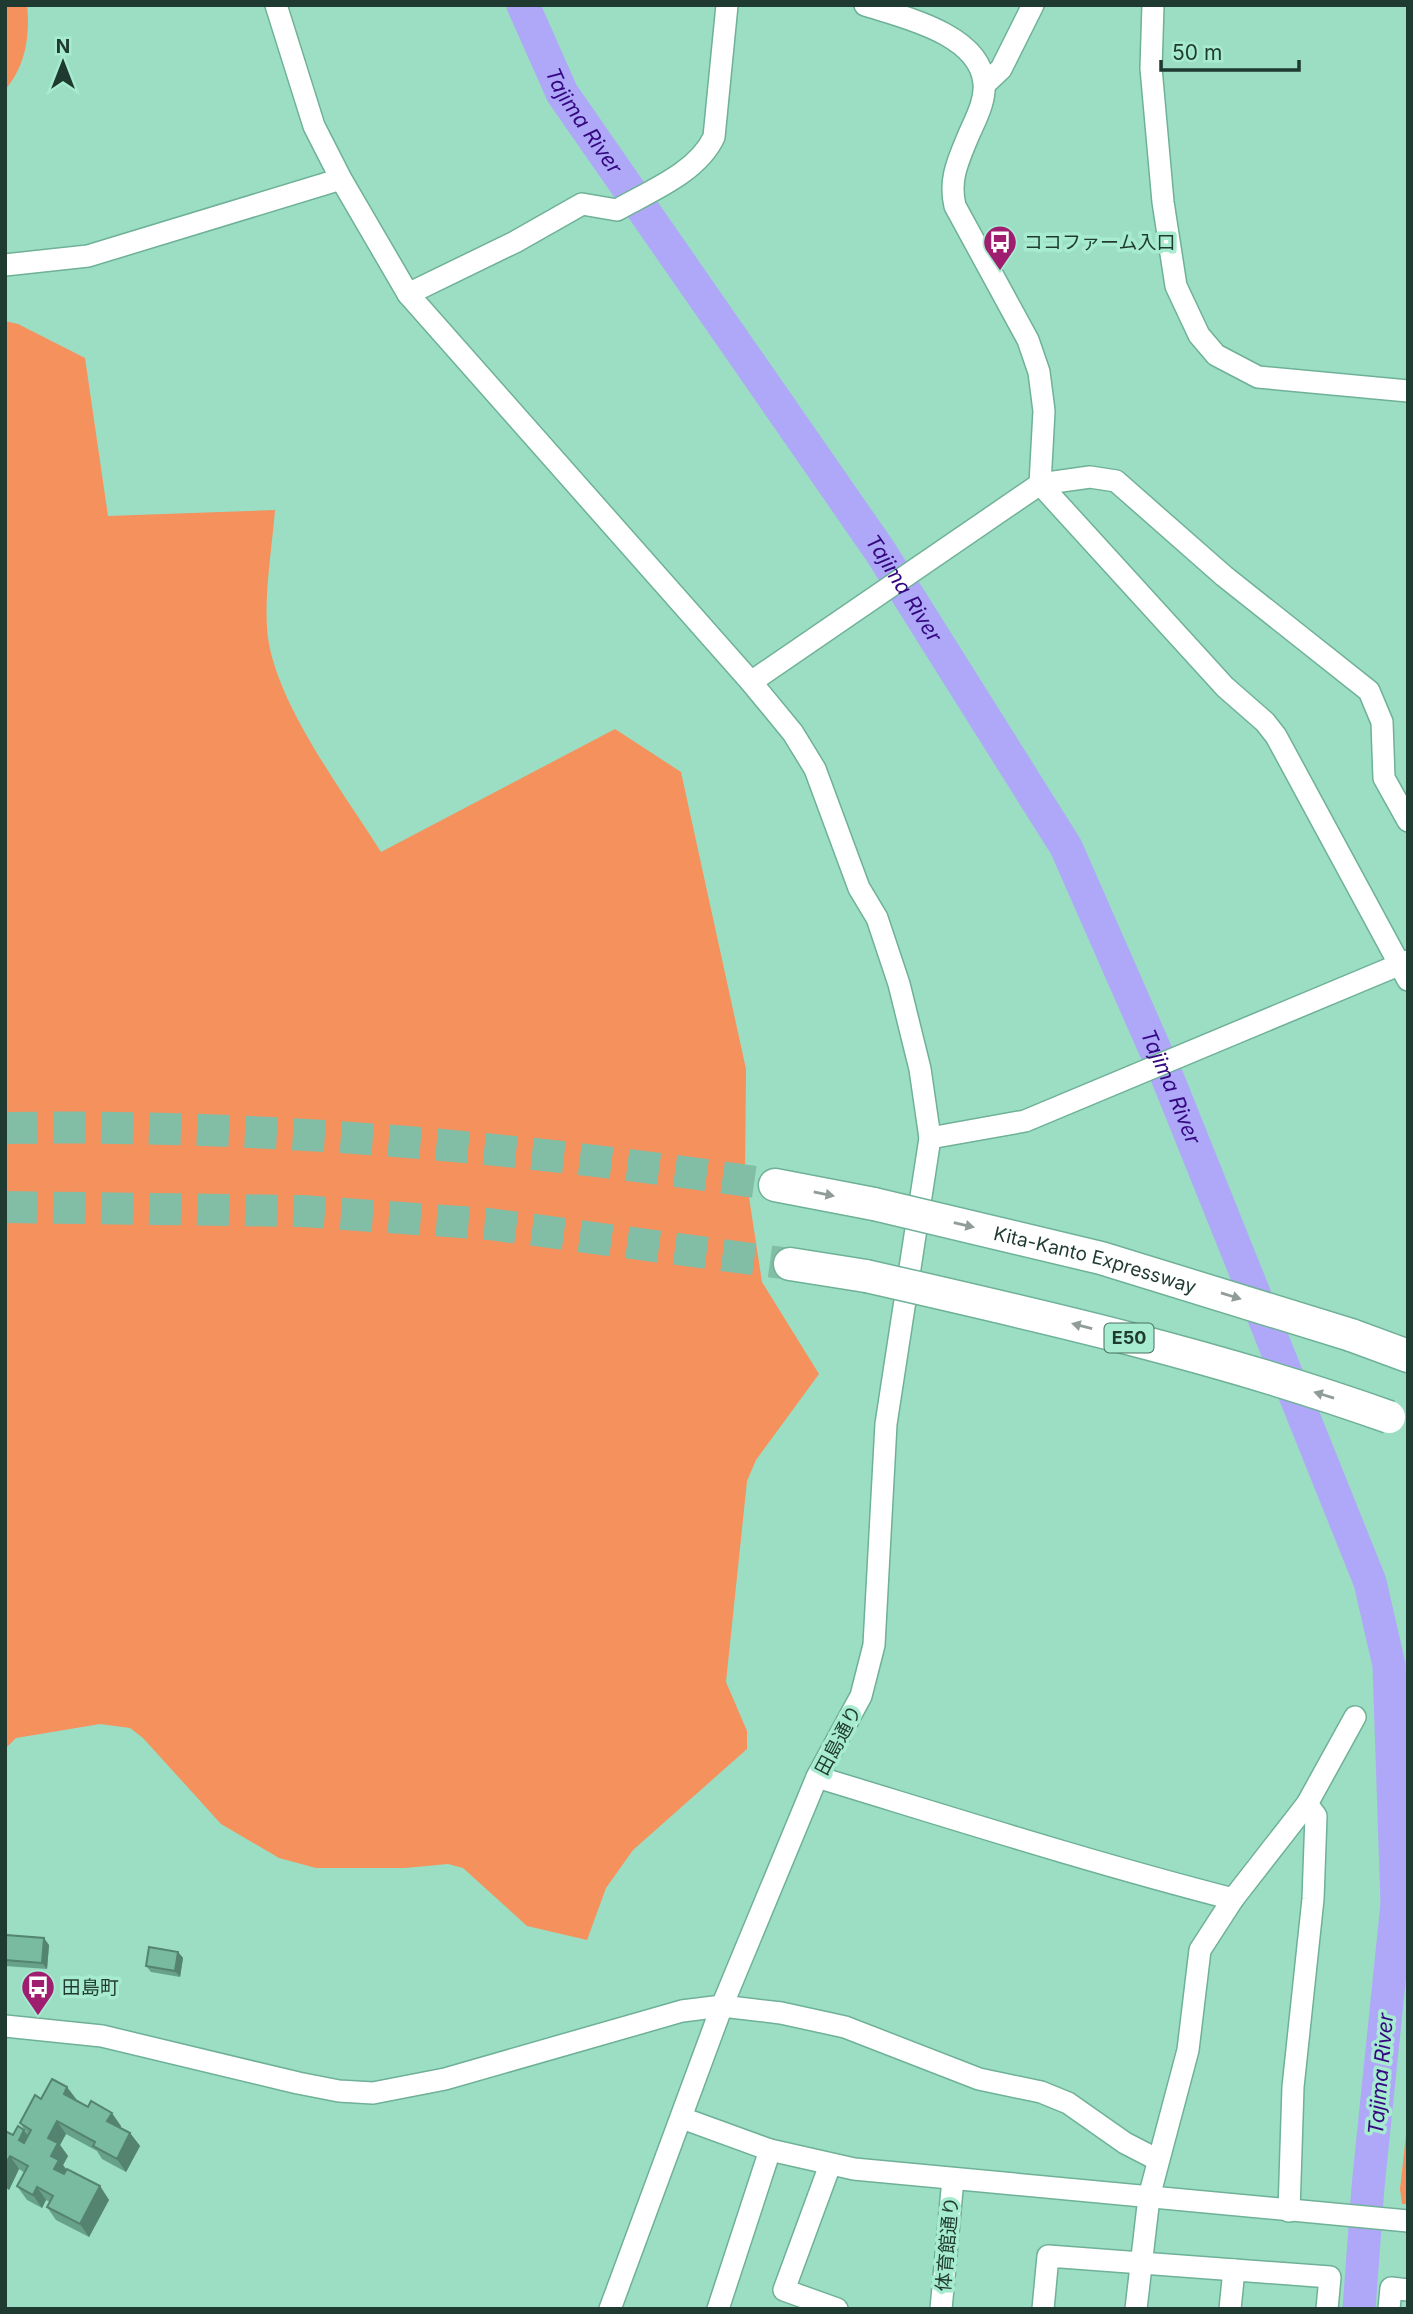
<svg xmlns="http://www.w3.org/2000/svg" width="1413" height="2314" font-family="Inter,'Noto Sans JP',sans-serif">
<rect width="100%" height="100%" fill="#9bdec3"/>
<g fill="#f5915d">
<path d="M5,5h22c3,31 -1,60 -22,85z"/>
<path d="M5,321l13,3 67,34 23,158 167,-6c-3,38 -13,98 -6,134 13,68 75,149 112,208l234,-123 66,43 65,297 -1,102 17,111 57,92 -63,86 -9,21 -21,201 21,49v18l-114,101 -27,38 -19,52 -60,-14 -64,-58 -15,-4 -43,4h-89l-37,-10 -58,-34 -78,-86 -13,-10 -30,-4 -84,14 -11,11z"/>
<polygon points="1407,2126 1408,2126 1408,2204 1402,2204 1400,2189"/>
</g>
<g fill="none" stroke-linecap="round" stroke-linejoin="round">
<path stroke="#afa8f8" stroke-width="33" id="s1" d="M523,5l39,88 318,458 186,296 102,232 202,503 19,83 8,239 -29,283 -9,122"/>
<g stroke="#82bda6" stroke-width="32" stroke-dasharray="32 16" stroke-linecap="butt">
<path d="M5,1128c257,-4 516,19 770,57"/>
<polyline points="5,1207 302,1211 489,1224 790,1264"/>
</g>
<g stroke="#6fb198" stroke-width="24">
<g id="minor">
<polyline points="276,5 314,126 341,179 408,294 751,682 793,733 815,769 859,888 877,918 899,984 920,1069 930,1138 886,1424 874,1645 861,1696 817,1777 722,2006 610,2309"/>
<polyline points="1153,5 1151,68 1163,202 1176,286 1199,335 1216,355 1258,377 1408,391"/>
<polyline points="985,84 1001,69 1033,5"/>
<polyline points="5,265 88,256 341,179"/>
<path d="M408,294l107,-52 67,-38 35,6c33,-19 80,-37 97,-73l13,-132"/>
<polyline points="1040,484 1225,687 1265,722 1276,736 1408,980"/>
<polyline points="1040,484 1090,477 1116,481 1224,576 1369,691 1382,722 1384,778 1408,821"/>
<path d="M751,682l289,-198 4,-73 -5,-39 -11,-32 -73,-134c-6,-25 2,-43 12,-67 7,-17 19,-37 17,-56 -4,-49 -81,-66 -119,-78"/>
<polyline points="930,1138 1025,1121 1408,961"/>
<path d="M817,1777c138,42 276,86 416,122"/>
<polyline points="5,2026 102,2036 298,2083 339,2091 373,2093 445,2079 682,2011 722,2006 781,2013 845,2027 979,2079 1041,2092 1068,2103 1125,2143 1158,2160"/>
<polyline points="682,2118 770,2150 854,2169 1408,2221"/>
<polyline points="830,2165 784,2290 837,2309"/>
<polyline points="1289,2211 1293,2087 1313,1899 1316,1816 1307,1804"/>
<polyline points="718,2309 770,2150"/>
<polyline points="941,2309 953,2179"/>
<polyline points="1043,2309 1048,2256 1330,2277 1327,2309"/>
<polyline points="1136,2309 1149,2197 1188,2050 1200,1950 1233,1899 1307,1804 1355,1717"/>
<polyline points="1230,2309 1234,2270"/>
<polyline points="1389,2309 1391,2288 1408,2290"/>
</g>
</g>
<g stroke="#6fb198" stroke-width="35">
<g id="highway">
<polyline points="775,1185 874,1204"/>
<polyline points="790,1264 866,1276"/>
<polyline points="1351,1335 1408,1356"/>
</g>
</g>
<use href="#minor" stroke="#fff" stroke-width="21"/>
<use href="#highway" stroke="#fff" stroke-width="32"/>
<g stroke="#6fb198" stroke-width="35" stroke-linecap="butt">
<g id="highway-bridge">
<path id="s2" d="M874,1204l227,54 250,77"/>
<path d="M866,1276c176,40 352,80 523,141"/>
</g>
</g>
<use href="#highway-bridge" stroke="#fff" stroke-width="32"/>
</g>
<g fill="#68a18a">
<polygon points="6,1935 49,1945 47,1969 5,1966"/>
<polygon points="178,1952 183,1958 180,1977 151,1972 146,1966"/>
<polygon points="41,2099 77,2100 121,2126 120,2128 130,2133 140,2146 126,2172 102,2159 97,2151 66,2134 60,2145 68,2156 63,2165 66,2170 100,2186 109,2200 89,2237 56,2220 47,2207 50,2202 46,2200 42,2208 27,2200 17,2186 25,2173 19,2169 9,2190 5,2188 5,2131 13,2135 28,2135 20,2123"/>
</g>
<g fill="#558371">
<polygon points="44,1938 49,1945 47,1969 42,1963"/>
<polygon points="178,1952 183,1958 180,1977 175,1971"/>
<polygon points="67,2087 77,2100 64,2094"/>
<polygon points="112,2113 121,2126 117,2134 107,2121"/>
<polygon points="57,2121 66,2134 60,2145 68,2156 63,2165 69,2173 64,2183 54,2169 48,2138"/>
<polygon points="24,2130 34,2143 28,2153 19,2140"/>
<polygon points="130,2133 140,2146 126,2172 117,2159"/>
<polygon points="10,2156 19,2169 9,2190 5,2185 5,2165"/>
<polygon points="100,2186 109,2200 89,2237 80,2224"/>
<polygon points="37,2187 46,2200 42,2208 33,2195"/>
</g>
<g fill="#79bba1" stroke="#558371" stroke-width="2">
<polygon points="6,1935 44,1938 42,1963 5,1960"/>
<polygon points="149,1947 178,1952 175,1971 146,1966"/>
<polygon points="52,2079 67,2087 64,2094 88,2107 91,2101 112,2113 107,2121 130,2133 117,2159 93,2146 95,2142 57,2121 48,2138 58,2143 51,2156 59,2160 54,2169 64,2174 67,2169 100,2186 80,2224 47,2207 53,2196 37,2187 33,2195 17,2186 28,2166 10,2156 5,2165 5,2131 13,2135 18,2126 24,2130 19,2140 24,2143 31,2130 20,2123 35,2095 41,2099"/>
</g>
<defs><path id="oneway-solid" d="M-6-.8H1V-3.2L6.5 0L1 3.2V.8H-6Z" transform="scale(1.75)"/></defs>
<g fill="#8f9c98">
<use href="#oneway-solid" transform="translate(824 1194) rotate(11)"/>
<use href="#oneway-solid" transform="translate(964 1225) rotate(13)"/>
<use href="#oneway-solid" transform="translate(1231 1296) rotate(17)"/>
<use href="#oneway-solid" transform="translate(1082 1326) rotate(-166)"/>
<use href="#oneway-solid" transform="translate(1324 1395) rotate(-163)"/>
</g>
<defs>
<g id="bus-pin" transform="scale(1.75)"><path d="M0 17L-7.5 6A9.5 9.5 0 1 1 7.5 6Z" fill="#9f1e70" stroke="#a7ebd0"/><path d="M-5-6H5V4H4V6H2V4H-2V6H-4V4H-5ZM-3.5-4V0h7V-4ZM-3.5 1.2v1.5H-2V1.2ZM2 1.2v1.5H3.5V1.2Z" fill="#fff"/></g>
</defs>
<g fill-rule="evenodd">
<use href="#bus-pin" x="1000" y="242"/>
<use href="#bus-pin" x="38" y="1987"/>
</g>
<g text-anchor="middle" stroke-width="7" stroke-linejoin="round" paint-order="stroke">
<rect fill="#a7ebd0" stroke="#486f60" stroke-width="2" x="1104.5" y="1323.5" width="49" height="29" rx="5"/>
<g font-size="18" font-weight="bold" fill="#1f3a30">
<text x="1129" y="1344">E50</text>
</g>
<g font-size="19" fill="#1f3a30" stroke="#a7ebd0" text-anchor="start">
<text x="1024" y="249">ココファーム入口</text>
<text x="62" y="1994">田島町</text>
</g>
<g font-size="19" fill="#1f3a30" stroke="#a7ebd0">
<text dy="7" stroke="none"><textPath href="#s2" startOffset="228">Kita-Kanto Expressway</textPath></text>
<text transform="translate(838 1740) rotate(-62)" y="7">田島通り</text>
<text transform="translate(947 2244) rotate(-85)" y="7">体育館通り</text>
</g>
<g font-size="21" font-style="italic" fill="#340881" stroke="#a7ebd0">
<text dy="7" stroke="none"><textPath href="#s1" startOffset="131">Tajima River</textPath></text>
<text dy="7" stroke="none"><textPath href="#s1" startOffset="698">Tajima River</textPath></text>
<text dy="7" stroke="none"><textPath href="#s1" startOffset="1265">Tajima River</textPath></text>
<text transform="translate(1381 2074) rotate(-85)" y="7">Tajima River</text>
</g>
</g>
<rect width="1413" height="2314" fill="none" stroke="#1f3a30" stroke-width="14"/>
<g transform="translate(63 63)" stroke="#a7ebd0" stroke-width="5" paint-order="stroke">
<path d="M0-5L12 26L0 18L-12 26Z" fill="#1f3a30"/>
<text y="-10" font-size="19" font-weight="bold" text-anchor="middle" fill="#1f3a30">N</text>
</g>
<path d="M1161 60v10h138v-10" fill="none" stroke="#1f3a30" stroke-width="3.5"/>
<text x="1172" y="60" font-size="21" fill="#1f3a30" stroke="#a7ebd0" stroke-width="5" paint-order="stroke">50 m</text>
</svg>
